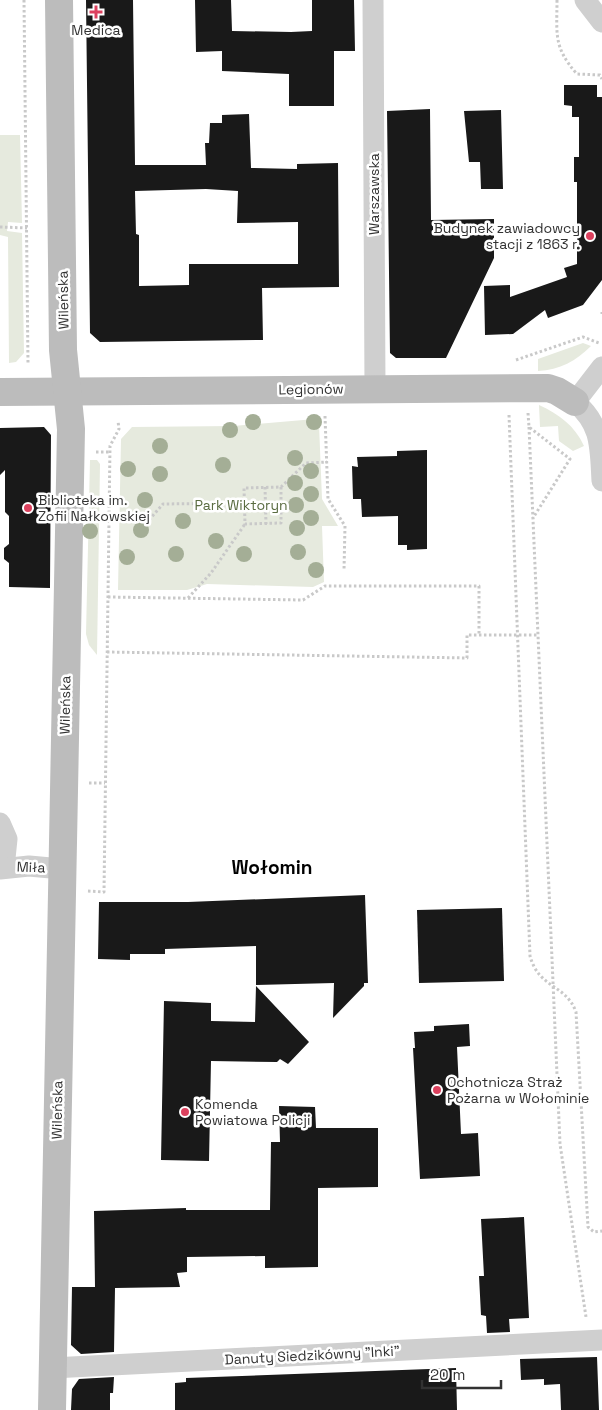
<svg xmlns="http://www.w3.org/2000/svg" width="602" height="1410" font-family="'Space Grotesk',sans-serif">
<rect width="100%" height="100%" fill="#fff"/>
<g fill="#e6eade">
<polygon points="0,135 20,135 22,223 8,222 7,231 22,233 24,353 16,362 9,363 8,237 0,235"/>
<path d="M583,343l8,3c-15,15 -31,24 -53,25v-12z"/>
<path d="M539,405c20,9 36,21 45,41l-11,5 -14,-10 -1,-15 -18,1z"/>
<polygon points="315,419 319,424 322,499 338,526 322,526 324,582 313,587 207,584 187,590 118,590 121,439 132,427 233,426"/>
<polygon points="90,460 97,460 100,464 97,655 89,645 86,634"/>
</g>
<g fill="#191919" fill-rule="evenodd">
<path d="M86,0h47l2,165h71l-1,-22h4l1,-20h12v-8l27,-1 2,54 46,1v-5l41,-1 1,124 -77,1 1,52 -163,2 -10,-9zM206,189l32,2 -1,32 61,-1v42h-109v21l-50,1v-51l-3,-1 -1,-43z"/>
<polygon points="195,0 231,0 232,31 291,32 312,31 312,0 354,0 355,51 334,51 334,106 289,106 289,74 222,71 222,51 196,52"/>
<polygon points="564,85 597,85 597,97 602,97 602,280 583,305 548,318 545,310 513,334 485,335 484,286 510,285 510,297 567,277 564,268 577,264 577,182 574,182 574,157 579,157 579,117 572,117 572,106 564,105"/>
<polygon points="430,109 431,220 494,219 494,258 446,358 396,358 390,353 387,111"/>
<polygon points="501,110 503,189 481,189 480,162 469,162 464,111"/>
<polygon points="44,427 51,435 50,588 9,587 9,563 4,559 4,548 9,544 9,516 5,512 5,470 0,475 0,428"/>
<polygon points="427,450 427,549 407,550 407,545 398,545 398,516 362,517 361,499 353,499 352,466 358,467 357,457 397,456 397,451"/>
<polygon points="365,895 368,983 364,983 364,986 333,1018 334,983 256,985 256,946 165,949 165,954 130,954 130,960 98,959 99,902 188,902"/>
<polygon points="502,908 504,981 419,983 417,910"/>
<polygon points="256,986 309,1042 288,1064 280,1059 277,1062 211,1061 209,1161 161,1160 164,1001 211,1003 211,1021 255,1022"/>
<polygon points="469,1024 470,1046 457,1047 461,1134 478,1133 480,1176 420,1179 413,1048 415,1048 414,1032 434,1031 434,1026"/>
<polygon points="279,1106 315,1107 316,1128 378,1128 378,1187 318,1188 318,1267 265,1268 265,1256 187,1257 187,1272 177,1273 180,1287 115,1288 114,1352 81,1354 71,1345 72,1287 95,1287 94,1211 186,1208 186,1210 270,1210 271,1142 280,1142"/>
<polygon points="524,1217 529,1318 509,1319 510,1332 487,1333 486,1316 481,1315 479,1276 484,1276 481,1219"/>
<polygon points="597,1357 599,1410 561,1410 560,1384 544,1385 544,1379 521,1380 520,1359"/>
<polygon points="456,1368 457,1410 175,1410 175,1383 186,1382 186,1378"/>
<polygon points="114,1377 113,1393 110,1393 110,1410 71,1410 72,1389 79,1379"/>
</g>
<g fill="none" stroke-linecap="round" stroke-linejoin="round">
<g stroke="#c9c9c9" stroke-width="3" stroke-dasharray="2.5 2.5" stroke-linecap="butt">
<polyline points="24,0 28,363"/>
<path d="M557,0c0,34 -4,47 20,74l23,1 2,4"/>
<polyline points="0,227 27,228"/>
<polyline points="602,312 602,314"/>
<polyline points="516,360 583,337 599,343"/>
<polyline points="528,413 529,427 570,459 533,518"/>
<path d="M509,415l21,541c9,33 36,28 46,56l12,215 6,5 8,-1"/>
<polyline points="325,416 328,499 345,526 344,570"/>
<polyline points="529,427 560,1144 586,1317"/>
<polyline points="96,452 110,452"/>
<polyline points="265,487 266,524"/>
<polyline points="281,487 281,523 245,524 244,488 281,487 306,463 327,462"/>
<polyline points="109,520 149,520 163,504 245,503"/>
<polyline points="108,597 303,600 325,586 479,586 479,635"/>
<polyline points="188,598 211,573 245,524"/>
<polyline points="107,652 467,658 467,635 538,635"/>
<polyline points="89,783 105,783"/>
<polyline points="88,891 104,892 110,446 119,429 118,421"/>
</g>
<g stroke="#cfcfcf" stroke-width="21">
<polyline points="373,0 375,388"/>
<polyline points="585,0 602,22"/>
<path d="M602,367l-27,35c27,23 25,45 27,79"/>
<polyline points="0,823 7,839 4,868"/>
<polyline points="0,869 29,866 62,869"/>
<polyline points="52,1368 602,1340"/>
</g>
<g stroke="#bcbcbc" stroke-width="28">
<polyline points="0,392 548,388 557,391 575,402"/>
<polyline points="52,1410 71,429 63,350 59,0"/>
</g>
</g>
<g fill="#a4ae96">
<circle cx="253" cy="422" r="8"/>
<circle cx="314" cy="422" r="8"/>
<circle cx="230" cy="430" r="8"/>
<circle cx="160" cy="446" r="8"/>
<circle cx="295" cy="458" r="8"/>
<circle cx="223" cy="465" r="8"/>
<circle cx="128" cy="469" r="8"/>
<circle cx="311" cy="471" r="8"/>
<circle cx="160" cy="474" r="8"/>
<circle cx="295" cy="483" r="8"/>
<circle cx="311" cy="494" r="8"/>
<circle cx="145" cy="500" r="8"/>
<circle cx="296" cy="505" r="8"/>
<circle cx="311" cy="518" r="8"/>
<circle cx="183" cy="521" r="8"/>
<circle cx="297" cy="528" r="8"/>
<circle cx="141" cy="530" r="8"/>
<circle cx="90" cy="531" r="8"/>
<circle cx="216" cy="541" r="8"/>
<circle cx="298" cy="552" r="8"/>
<circle cx="176" cy="554" r="8"/>
<circle cx="244" cy="554" r="8"/>
<circle cx="127" cy="557" r="8"/>
<circle cx="316" cy="570" r="8"/>
</g>
<g fill="#dc415e" stroke="#fff" stroke-width="2">
<path d="M93.5 4.5h5v5h5v5h-5v5h-5v-5h-5v-5h5z"/>
<circle cx="590" cy="236" r="5"/>
<circle cx="28" cy="508" r="5"/>
<circle cx="437" cy="1090" r="5"/>
<circle cx="185" cy="1112" r="5"/>
</g>
<g text-anchor="middle" stroke-width="5" stroke-linejoin="round" paint-order="stroke">
<g font-size="14" fill="#323232" stroke="#fff" text-anchor="start">
<text x="96" y="35" text-anchor="middle">Medica</text>
<text x="580" y="233" text-anchor="end">Budynek zawiadowcy<tspan x="580" dy="16">stacji z 1863 r.</tspan></text>
<text x="38" y="505">Biblioteka im.<tspan x="38" dy="16">Zofii Nałkowskiej</tspan></text>
<text x="447" y="1087">Ochotnicza Straż<tspan x="447" dy="16">Pożarna w Wołominie</tspan></text>
<text x="195" y="1109">Komenda<tspan x="195" dy="16">Powiatowa Policji</tspan></text>
</g>
<g font-size="14" fill="#323232" stroke="#fff">
<text transform="translate(374 194) rotate(-90)" y="5">Warszawska</text>
<text transform="translate(63 300) rotate(-91)" y="5">Wileńska</text>
<text transform="translate(311 389) rotate(-1)" y="5">Legionów</text>
<text transform="translate(65 705) rotate(-89)" y="5">Wileńska</text>
<text transform="translate(31 867) rotate(2)" y="5">Miła</text>
<text transform="translate(57 1110) rotate(-89)" y="5">Wileńska</text>
<text transform="translate(312 1355) rotate(-3)" y="5">Danuty Siedzikówny "Inki"</text>
</g>
<g font-size="14" fill="#5a6c41" stroke="#fff">
<text x="241" y="510">Park Wiktoryn</text>
</g>
<g font-size="19" font-weight="bold" fill="#000" stroke="#fff">
<text x="272" y="874">Wołomin</text>
</g>
</g>
<path d="M422 1380v8h79v-8" fill="none" stroke="#323232" stroke-width="2.5"/>
<text x="430" y="1380" font-size="15" fill="#323232" stroke="#ffffff" stroke-width="4" paint-order="stroke">20 m</text>
</svg>
